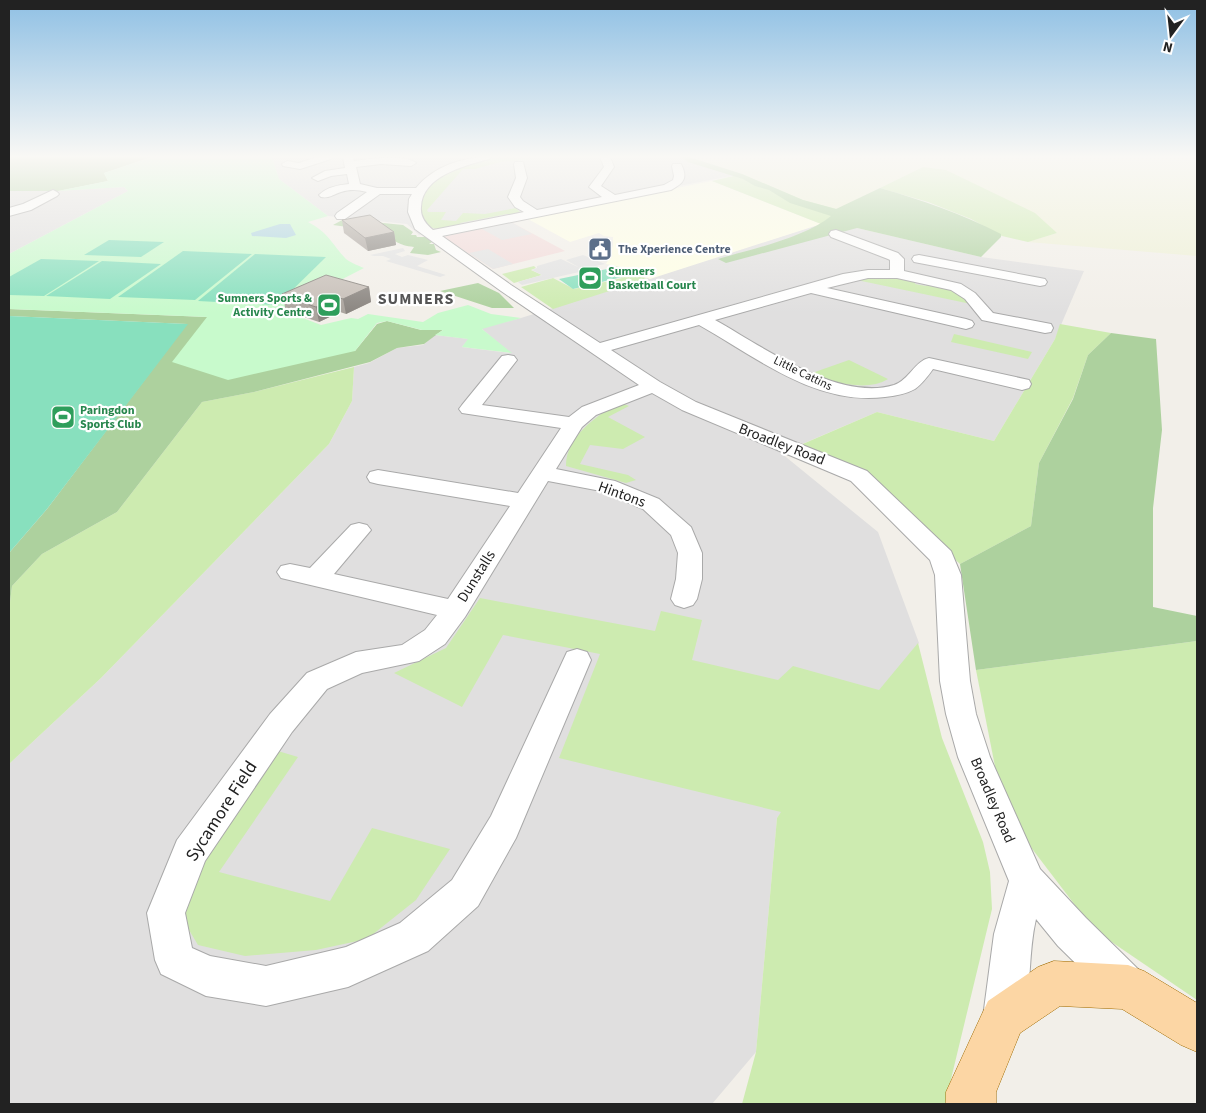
<svg xmlns="http://www.w3.org/2000/svg" width="1206" height="1113" font-family="'Source Sans 3',sans-serif">
<rect width="100%" height="100%" fill="#f2efe9"/>
<g fill="#e0dfdf">
<polygon points="272,157 689,157 742,174 419,235 407,224 328,216 279,179"/>
<polygon points="124,187 128,191 9,254 9,191 58,191"/>
<polygon points="821,224 857,228 981,257 1084,271 1055,339 994,441 877,412 781,453 878,532 919,643 815,768 777,818 756,1052 712,1104 9,1104 9,764 101,678 329,444 352,401 354,367 369,363 397,348 423,345 435,335 469,339 462,347 510,353 481,328 521,318"/>
</g>
<polygon fill="#f2dad9" points="511,222 565,251 493,269 443,237"/>
<polygon fill="#ffffe5" points="712,181 821,224 650,279 621,267 606,264 610,257 606,256 607,255 610,255 613,245 613,237 604,236 599,233 570,242 526,218"/>
<polygon fill="#eef0d5" points="689,157 1197,157 1197,256 1028,242 1057,233 923,167 837,209 803,200"/>
<g fill="#cdebb0">
<path d="M489,157h44l-2,2 -31,3 -25,7h-12l-36,41 1,2h18l-5,8 15,1 7,-8 22,1 31,-6 6,6 -9,3 -6,-3 -47,9 2,3c-27,5 -28,8 -45,-15 2,-6 3,-17 7,-23 11,-15 47,-27 65,-31z"/>
<polygon points="923,167 946,170 1035,213 1057,233 1028,242 1002,236 971,219 928,202 880,188"/>
<polygon points="742,174 803,200 837,209 832,216 821,224 712,181"/>
<polygon points="534,266 536,268 531,270 542,275 514,283 502,274"/>
<polygon points="616,266 647,279 553,309 521,287 553,278 574,289 622,278 608,267"/>
<polygon points="883,276 916,280 915,284 926,286 928,283 953,289 971,304 852,279"/>
<polygon points="1060,324 1111,333 1088,355 1073,398 1039,463 1031,526 960,564 863,475 798,446 877,412 994,441 1055,339"/>
<polygon points="954,334 1032,352 1028,359 951,342"/>
<path d="M849,360l39,19c-22,14 -60,2 -82,-7l6,1z"/>
<polygon points="354,367 352,401 329,444 101,678 9,764 9,610 12,586 42,554 117,512 202,402 254,392"/>
<path d="M619,402l10,4 -21,11 37,20 -22,12 -33,-4 -10,19 48,11 8,5 -10,3 -60,-17c0,-30 30,-49 53,-64z"/>
<polygon points="480,598 655,631 661,611 702,620 692,660 778,680 793,666 879,690 918,643 942,738 983,842 990,872 992,909 945,1104 742,1104 756,1052 777,818 781,812 559,758 600,654 503,635 462,707 394,673 446,648"/>
<polygon points="1197,641 1197,1000 1094,930 1004,812 976,670"/>
<polygon points="278,751 298,757 219,872 330,901 372,828 450,849 416,900 367,939 316,950 245,956 198,945 183,920 202,863"/>
</g>
<g fill="#add19e">
<polygon points="9,157 152,157 104,173 108,181 58,191 9,191"/>
<path d="M681,157h8l53,17 61,26 33,9 44,-21c42,12 82,26 121,46v3l-20,20 -124,-29 -131,35 -8,-4c34,-10 86,-21 113,-43l-41,-13 -21,-13 -14,-4 -12,-7 -55,-17z"/>
<path d="M344,219l59,6 10,7 -2,3h5l1,2h9l6,5 -3,2h5l2,6 5,2 -13,3 -18,-2 4,-6c-17,-2 -16,-6 -30,-11 -17,-6 -34,-9 -51,-11z"/>
<polygon points="478,283 499,293 514,308 492,308 440,291"/>
<polygon points="9,309 208,317 355,351 377,324 387,321 421,330 444,329 424,344 397,348 370,362 254,392 202,402 117,512 42,554 12,586 9,610 9,553 47,509 187,324 9,316"/>
<polygon points="1111,333 1156,339 1162,430 1153,508 1153,607 1197,616 1197,641 976,670 960,564 1031,526 1039,463 1073,399 1088,355"/>
</g>
<path fill="#c8facc" d="M152,157h120l7,22 49,37 -20,6c21,11 23,21 38,37 5,4 13,7 18,9l-82,42 39,15 30,-7 7,1 10,-5 55,8 15,-9 30,-8 23,9 30,4 -39,11 30,24 -50,-6 6,-8 -33,-4 8,-5h-21l-35,-9 -10,2 -22,28 -127,29 -56,-18 35,-45 -198,-8v-55l119,-63 -4,-4 -66,4 50,-10 -4,-8z"/>
<g fill="#88e0be">
<polygon points="109,240 164,242 141,257 84,255"/>
<polygon points="183,251 252,254 195,300 118,297"/>
<polygon points="255,254 326,257 277,305 198,301"/>
<polygon points="41,259 99,261 44,296 9,295 9,277"/>
<polygon points="102,261 161,264 110,299 46,296"/>
<polygon points="607,269 622,277 573,289 559,279"/>
<polygon points="9,316 188,324 47,509 9,553"/>
</g>
<g fill="#e2e2e2">
<polygon points="511,222 532,234 502,240 482,229"/>
<polygon points="403,248 405,251 395,254 402,257 408,255 428,260 417,266 446,275 440,277 386,261 391,259 383,256 374,256 370,255"/>
<polygon points="488,249 513,264 493,269 469,253"/>
<polygon points="583,255 605,264 585,268 579,272 522,285 518,282 542,275 532,270 537,268 537,266 561,259 580,268 566,260"/>
</g>
<polygon fill="#aad3df" points="280,224 290,224 296,235 286,238 252,236 251,233"/>
<g fill="none" stroke-linecap="round" stroke-linejoin="round">
<g stroke="#a9a9a9" stroke-width="2">
<g id="minor">
<polygon points="317,157 332,157 331,159 300,169 283,166 282,164 287,161 299,163"/>
<path d="M343,157h10l1,4c15,-2 51,-7 62,2l-5,3 -30,-2 -25,3 4,17 17,4h39c18,-22 47,-31 74,-31l-1,2c-25,7 -67,17 -68,48 -1,10 5,17 12,23l91,-18 -9,-5 -7,-10 8,-19 -2,-14 1,-2h8l4,16 -7,19 3,4 14,9 65,-13 -13,-10 15,-20 -4,-10h10l4,10 -13,19 14,9 49,-10 9,-5 1,-4 -2,-10 1,-2h8c7,14 3,19 -10,26l-229,46 69,49 89,58 243,-69 25,-4h22v-10l-2,-1 -57,-22 -2,-3 2,-3 5,-1 62,23 6,6v12l57,13 14,9 18,20 58,11 2,4 -2,4 -6,1 -63,-13 -17,-21 -14,-9 -54,-12h-29l-41,10 139,31 6,2 2,3 -2,3 -6,2 -155,-36 -96,27c47,26 123,82 179,65 15,-5 21,-24 35,-27l100,22 2,4 -2,4 -7,2 -89,-21c-5,7 -11,15 -18,20 -9,5 -20,7 -30,8 -69,9 -129,-40 -186,-72l-88,25 49,32 36,20 171,69 84,80 10,24 9,106 6,33 14,43 50,112 46,49 56,55 6,14 -6,14 -14,6 -14,-6 -56,-55 -22,-27c-9,37 -3,78 -17,113l-15,6 -15,-6 -6,-15 11,-83 15,-53 -51,-124 -12,-43 -6,-33 -5,-106 -5,-15 -79,-79 -169,-71 -30,-17 -56,22 -14,12 -26,42 59,12 44,18 32,28 11,26v26l-5,20 -4,6 -9,3 -9,-3 -4,-6 5,-20 2,-26 -7,-18 -28,-26 -42,-18 -53,-10 -83,136 -20,27 -26,17 -57,12 -35,16 -35,43 -87,129 -20,52 7,35 18,8 56,10 80,-19 54,-24 52,-43 39,-64 76,-164 10,-3 10,3 4,8 -75,178 -38,68 -50,45 -80,36 -82,19 -60,-10 -45,-22 -6,-14 -8,-47 30,-73 93,-126 37,-41 49,-21 46,-7 23,-15 12,-15 -156,-37 -4,-6 4,-6 9,-2 20,4 41,-43 8,-2 8,2 4,5 -37,44 114,25 62,-93 -132,-22 -8,-2 -3,-5 3,-5 8,-2 140,23 43,-65 -99,-15 -3,-4 3,-4 40,-49 6,-1 6,1 3,4 -35,45 87,12 13,-10 57,-22 -138,-94 -86,-62 -7,-17 1,-13 3,-5h-32l-35,25h-8l-2,-3 2,-3 30,-21c-9,-2 -16,-3 -26,0 -7,2 -12,7 -20,5l-2,-2c8,-8 19,-10 30,-11l-2,-10 -16,2 -13,5 -6,-3 13,-7 20,-3z"/>
<polygon points="53,190 57,192 59,194 57,196 31,210 9,216 9,208 23,204"/>
<polygon points="919,255 1040,278 1045,279 1047,282 1045,285 1040,286 914,262 912,259 914,256"/>
</g>
</g>
<g stroke="#a06b00" stroke-width="1">
<polygon id="major" points="1054,961 1128,965 1144,971 1197,1003 1197,1052 1181,1045 1122,1009 1060,1006 1020,1033 996,1092 996,1104 946,1104 946,1092 988,1001 1038,967"/>
</g>
<use href="#minor" fill="#fff" fill-rule="evenodd"/>
<use href="#major" fill="#fcd6a4" fill-rule="evenodd"/>
</g>
<g fill="#aba49e">
<polygon points="342,220 394,232 396,245 368,251 344,233"/>
<polygon points="369,287 371,302 346,314 340,312 319,322 286,311 282,294"/>
</g>
<g fill="#8b8681">
<polygon points="394,232 396,245 368,251 365,238"/>
<polygon points="369,287 371,302 346,314 343,299"/>
<polygon points="337,297 340,312 319,322 316,307"/>
</g>
<g fill="#c7bfb8" stroke="#8b8681">
<polygon points="370,215 394,232 365,238 342,220"/>
<polygon points="326,275 369,287 343,299 337,297 316,307 282,296 286,295 282,294"/>
</g>
<linearGradient id="sky" x2="0" y2="1"><stop stop-color="#8fc0e4"/><stop offset="0.5" stop-color="#f9f8f5"/><stop offset="1" stop-color="#f9f8f5" stop-opacity="0"/></linearGradient>
<rect width="1206" height="313" fill="url(#sky)"/>
<defs>
<g id="civic-square" transform="scale(1.25)"><rect x="-9" y="-9" width="18" height="18" rx="4" fill="#5c6f8a" stroke="#fff"/><path d="M-.6-6.5H3V-4.5H.6V-3L4-1V1h2V6H-6V1h2V-1L-.6-3ZM-1.2 2.5V6h2.4V2.5Z" fill="#fff"/></g>
<g id="stadium-square" transform="scale(1.25)"><rect x="-9" y="-9" width="18" height="18" rx="4" fill="#2e9e5b" stroke="#fff"/><path d="M0-5a6.5 5 0 1 0 0 10a6.5 5 0 1 0 0-10ZM-3.5-1.8h7v3.6h-7Z" fill="#fff"/></g>
</defs>
<g fill-rule="evenodd">
<use href="#civic-square" x="600" y="249"/>
<use href="#stadium-square" x="590" y="278"/>
<use href="#stadium-square" x="329" y="305"/>
<use href="#stadium-square" x="63" y="417"/>
</g>
<g text-anchor="middle" stroke-width="4.5" stroke-linejoin="round" paint-order="stroke">
<g font-size="12" font-weight="bold" fill="#4e5e75" stroke="#fff" text-anchor="start">
<text x="618" y="253">The Xperience Centre</text>
</g>
<g font-size="12" font-weight="bold" fill="#27864d" stroke="#fff" text-anchor="start">
<text x="608" y="275">Sumners<tspan x="608" dy="14">Basketball Court</tspan></text>
<text x="312" y="302" text-anchor="end">Sumners Sports &amp;<tspan x="312" dy="14">Activity Centre</tspan></text>
<text x="80" y="414">Paringdon<tspan x="80" dy="14">Sports Club</tspan></text>
</g>
<g font-size="12" fill="#222" stroke="#fff">
<text transform="translate(803 373) rotate(26)" y="4">Little Cattins</text>
</g>
<g font-size="15" fill="#222" stroke="#fff">
<text transform="translate(782 444) rotate(21)" y="5">Broadley Road</text>
<text transform="translate(622 494) rotate(20)" y="5">Hintons</text>
<text transform="translate(476 576) rotate(-58)" y="5">Dunstalls</text>
<text transform="translate(993 800) rotate(67)" y="5">Broadley Road</text>
</g>
<g font-size="16" font-weight="bold" letter-spacing="1" fill="#555" stroke="#fff">
<text x="416" y="304">SUMNERS</text>
</g>
<g font-size="18" fill="#222" stroke="#fff">
<text transform="translate(221 811) rotate(-57)" y="6">Sycamore Field</text>
</g>
</g>
<rect width="1206" height="1113" fill="none" stroke="#222222" stroke-width="20"/>
<g transform="translate(1171 35) rotate(195)" stroke="#ffffff" stroke-width="4" paint-order="stroke">
<path d="M0-4L9 19L0 12L-9 19Z" fill="#222222"/>
<text y="-8" font-size="14" font-weight="bold" text-anchor="middle" fill="#222222">N</text>
</g>
</svg>
